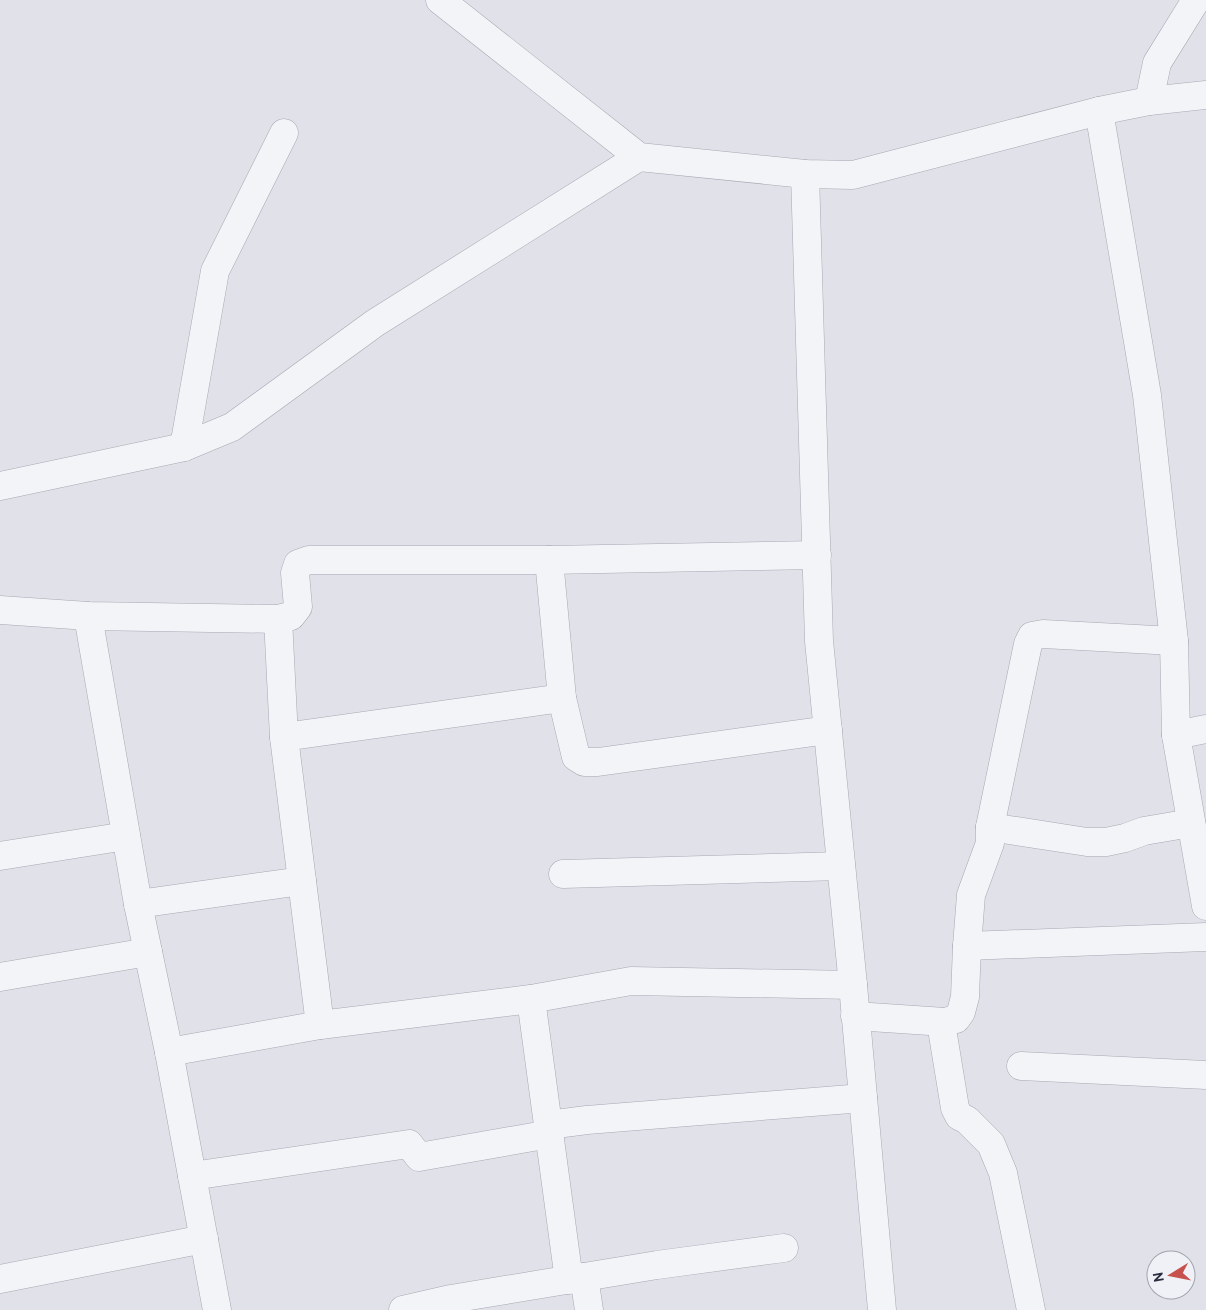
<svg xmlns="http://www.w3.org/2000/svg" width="1206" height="1310" font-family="Overpass,sans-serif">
<rect width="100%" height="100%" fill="#e1e2e9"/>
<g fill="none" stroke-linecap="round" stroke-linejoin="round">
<g stroke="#a6a8b3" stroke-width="29">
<g id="minor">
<polyline points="1149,101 1157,63 1196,0"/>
<polyline points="1099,111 1147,395 1174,641 1176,735 1206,906"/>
<polyline points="184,447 215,271 284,133"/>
<polyline points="0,486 184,447 232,427 375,323 639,157"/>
<polyline points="549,560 562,698 576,757 584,762 598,762 828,730"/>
<polyline points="0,610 88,616 278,619 291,616 298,607 295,573 298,564 309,560 549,560 817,555"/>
<polyline points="88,616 138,904 169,1052 217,1310"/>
<polyline points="278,619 284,737 320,1025"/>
<polyline points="1176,735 1206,729"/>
<polyline points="284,737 562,698"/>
<polyline points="990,827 1087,842 1106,842 1125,838 1144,831 1191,823"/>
<polyline points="0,856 126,836"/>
<polyline points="563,874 841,866"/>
<polyline points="138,904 302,881"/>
<polyline points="967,946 1206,937"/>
<polyline points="0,977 148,952"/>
<polyline points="531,999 569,1280"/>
<polyline points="855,1016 945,1022"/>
<polyline points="169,1052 320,1025 531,999 631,981 853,985"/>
<polyline points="1021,1066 1206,1075"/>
<polyline points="548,1125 587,1120 863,1098"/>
<polyline points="192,1176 409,1144 419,1157 550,1134"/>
<polyline points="584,1277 589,1310"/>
<polyline points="0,1279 204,1239"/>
<polyline points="403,1310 451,1299 657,1265 784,1248"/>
<polyline points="1031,1310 1003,1173 991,1144 967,1120 959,1116 955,1108 942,1029 945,1022 956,1019 961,1012 965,997 967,946 971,895 990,843 990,827 1028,644 1032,636 1043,634 1174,641"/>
</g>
</g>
<g stroke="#a6a8b3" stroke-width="29">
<g id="tertiary">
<polyline points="440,0 639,157 805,174 853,175 1099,111 1149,101 1206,95"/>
<polyline points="805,174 819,641 853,985 882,1310"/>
</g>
</g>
<use href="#minor" stroke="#f3f4f7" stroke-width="28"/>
<use href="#tertiary" stroke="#f3f4f7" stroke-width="28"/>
</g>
<g transform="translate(1171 1275) rotate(260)"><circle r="24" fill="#f0f1f6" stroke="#a1a3ad"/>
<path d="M0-4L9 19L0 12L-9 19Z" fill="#c6514d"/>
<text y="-8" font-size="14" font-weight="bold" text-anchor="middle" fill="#2a2e3f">N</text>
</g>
</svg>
